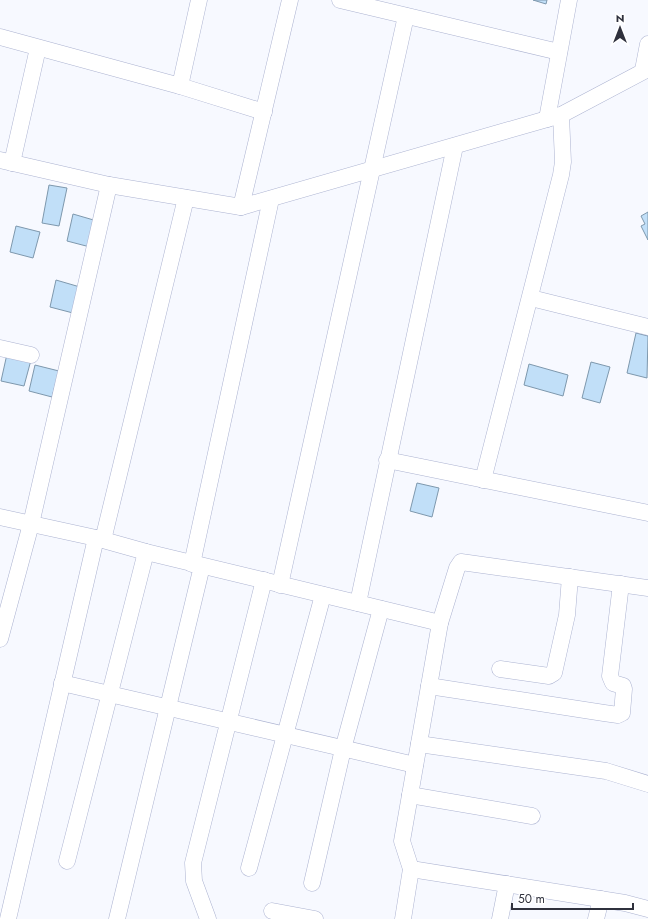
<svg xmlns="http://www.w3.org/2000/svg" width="648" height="919" font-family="Jost,sans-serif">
<rect width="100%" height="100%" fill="#f7f9ff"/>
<g fill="#c1dff8" stroke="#7e98ad">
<polygon points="533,0 547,0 546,4"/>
<polygon points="49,185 67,188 59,226 42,223"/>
<polygon points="648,212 648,240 641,226 645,224 641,216"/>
<polygon points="73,214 97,221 90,247 67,241"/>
<polygon points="16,226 40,232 33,258 10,252"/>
<polygon points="56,280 80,287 73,313 50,307"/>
<polygon points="636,333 648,336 647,378 627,373"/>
<polygon points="7,354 31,360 24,386 1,381"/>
<polygon points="591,362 610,367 600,403 582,398"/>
<polygon points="529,364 568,375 563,396 524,385"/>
<polygon points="35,365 59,371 52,397 29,391"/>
<polygon points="417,483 439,488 432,517 410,511"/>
</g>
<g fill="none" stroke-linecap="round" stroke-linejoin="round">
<g stroke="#acb3d1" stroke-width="17">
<g id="minor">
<polyline points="340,0 559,52"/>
<polyline points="0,37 180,86 264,112"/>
<polyline points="643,70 648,44"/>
<polyline points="180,86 199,0"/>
<polyline points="547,119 569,0"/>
<polyline points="0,160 109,185 241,207 561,115 648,69"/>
<polyline points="12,163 38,48"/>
<polyline points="241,207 290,0"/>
<polyline points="531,298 648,327"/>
<polyline points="0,348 31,355"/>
<polyline points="387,460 648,513"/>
<polyline points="483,480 561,175 563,162 561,115"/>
<polyline points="0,517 96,538 146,552 440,623 402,841 411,869 403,919"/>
<polyline points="103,540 186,198"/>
<polyline points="192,564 271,199"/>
<polyline points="280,585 406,16"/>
<polyline points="358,603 455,146"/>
<polyline points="440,623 457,568 461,562 648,588"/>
<polyline points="0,639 31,524 109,185"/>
<polyline points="500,669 549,676 554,673 567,615 570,577"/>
<polyline points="62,683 415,765"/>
<polyline points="429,686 604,713 618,715 622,713 624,689 623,686 613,683 610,676 621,584"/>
<polyline points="419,744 606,771 648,784"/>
<polyline points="410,795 532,816"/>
<polyline points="67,861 146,552"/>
<polyline points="249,868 323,595"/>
<polyline points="411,869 625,903 648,909"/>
<polyline points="312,883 343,749 381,609"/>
<polyline points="272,911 315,919"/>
<polyline points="8,919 96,538"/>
<polyline points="117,919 202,566"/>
<polyline points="208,919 194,881 193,863 264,580"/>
<polyline points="500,919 507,884"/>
<polyline points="596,919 601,899"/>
</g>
</g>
<use href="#minor" stroke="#fff" stroke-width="16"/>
</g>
<g transform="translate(620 28)" stroke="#ffffff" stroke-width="3" paint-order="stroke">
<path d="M0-3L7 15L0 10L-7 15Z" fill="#2f313d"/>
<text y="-6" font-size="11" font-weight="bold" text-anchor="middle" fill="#2f313d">N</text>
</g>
<path d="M512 903v6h121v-6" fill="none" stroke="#2f313d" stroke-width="2"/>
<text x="518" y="903" font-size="12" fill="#2f313d" stroke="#ffffff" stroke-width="3" paint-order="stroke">50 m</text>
</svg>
